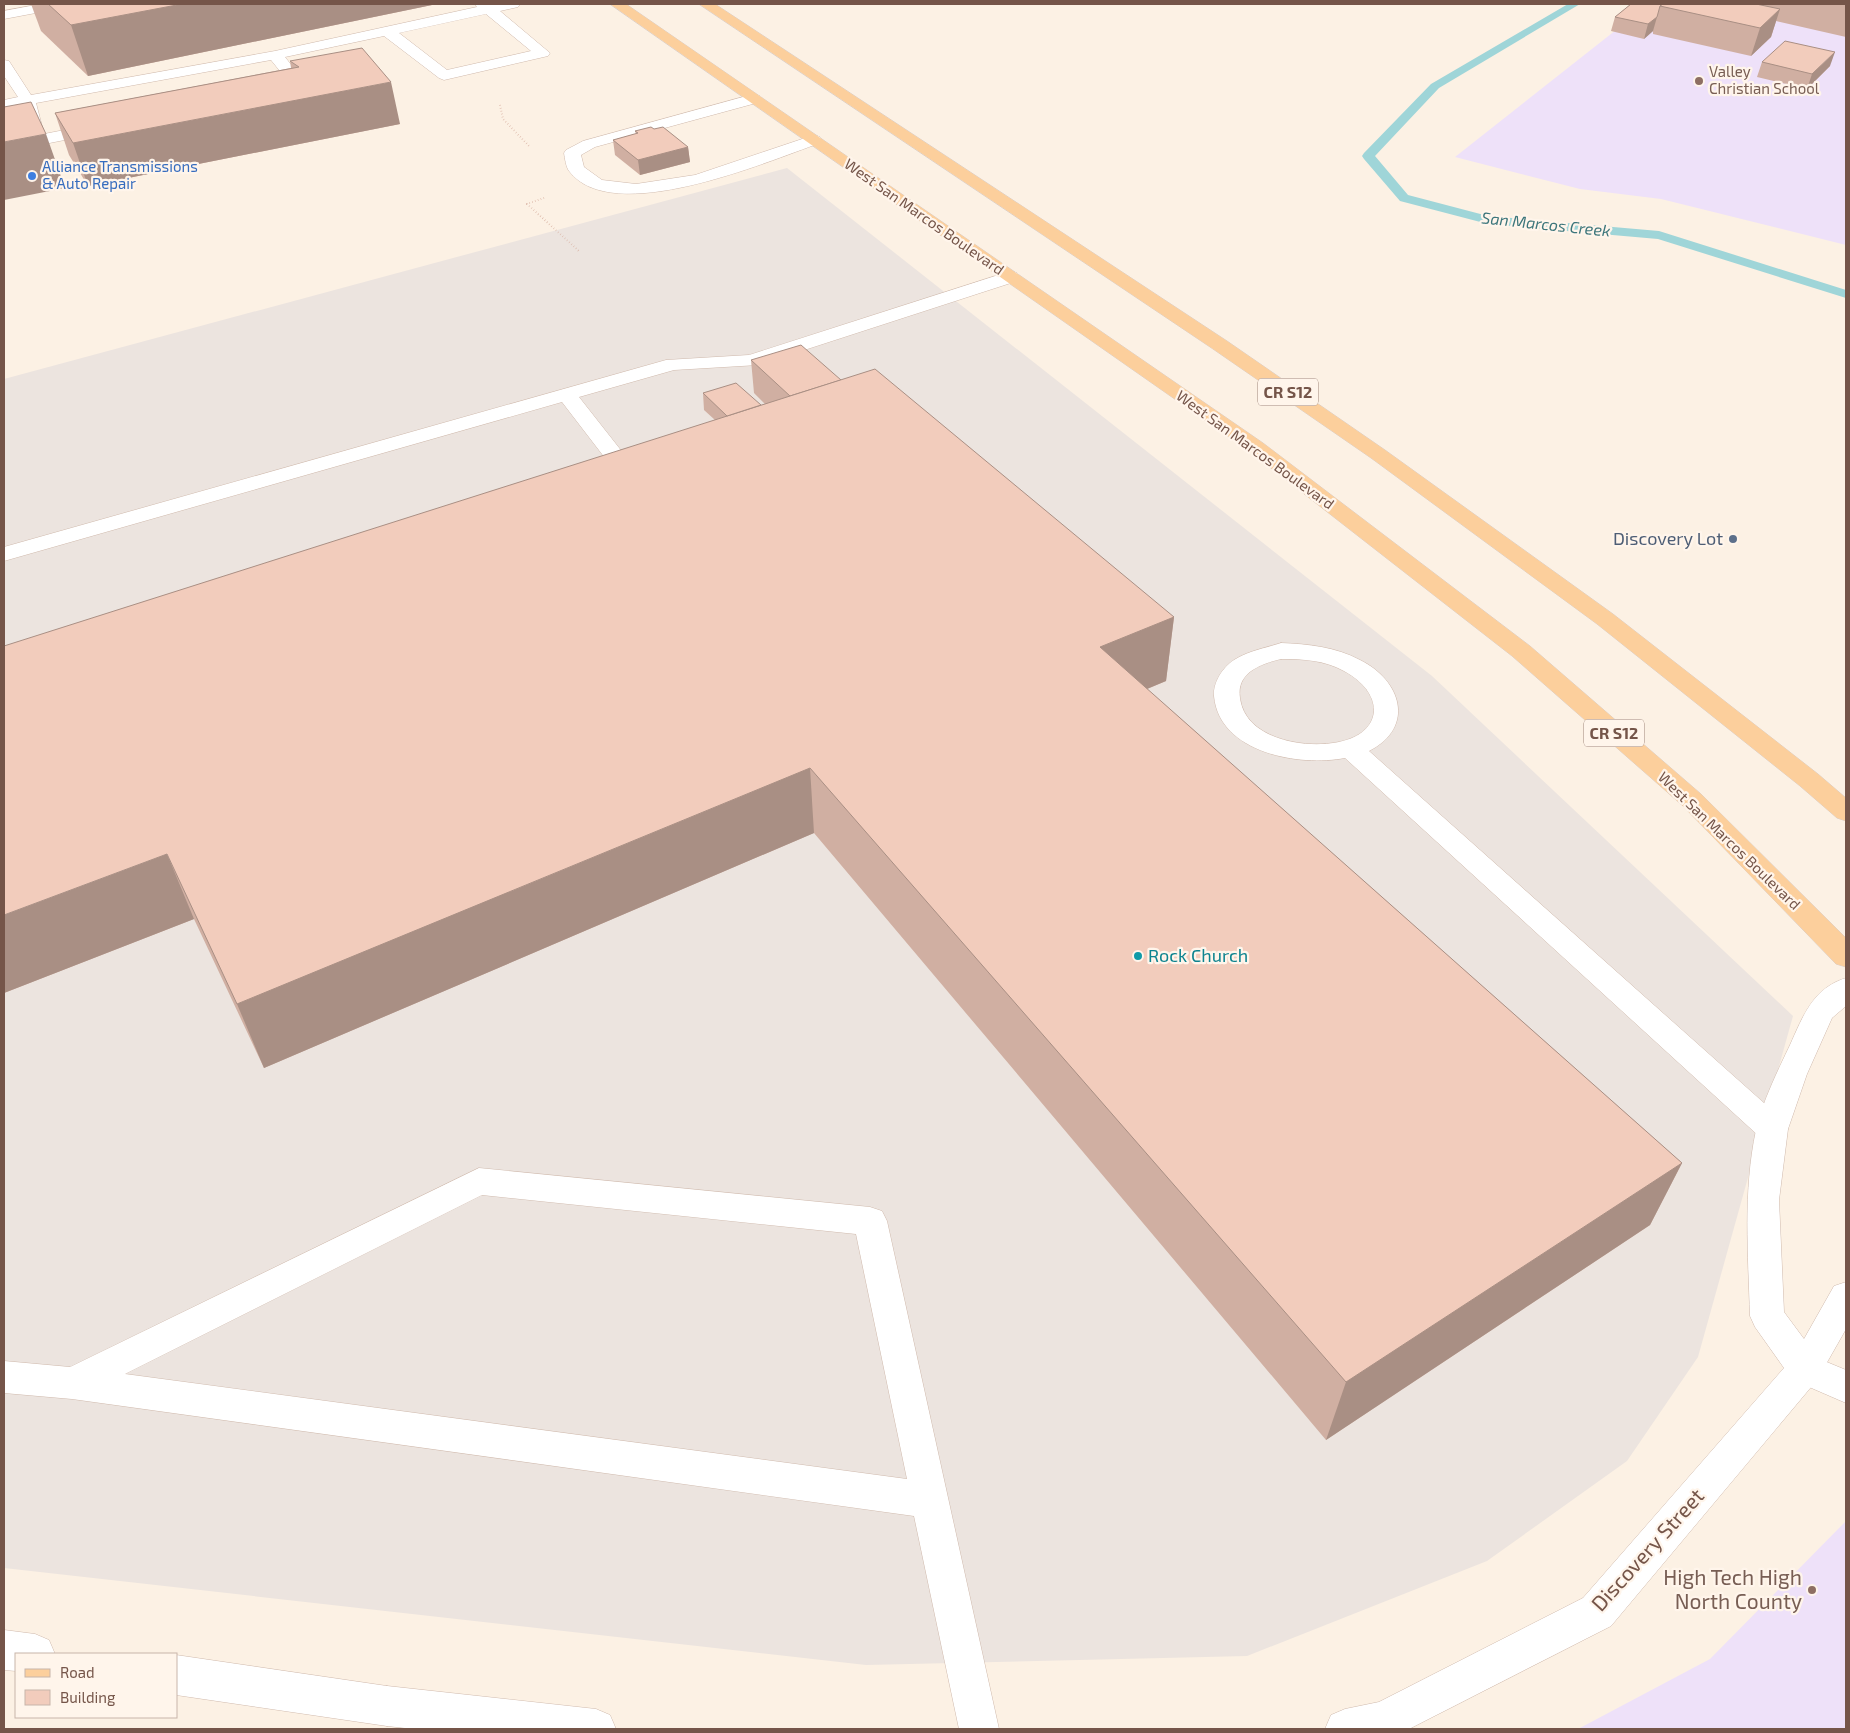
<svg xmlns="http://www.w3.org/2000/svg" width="1850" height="1733" font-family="'Exo 2',sans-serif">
<rect width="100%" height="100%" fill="#fcf1e4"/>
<polygon fill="#ece4df" points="787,168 1432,676 1793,1016 1698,1357 1627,1461 1487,1561 1247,1656 866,1665 4,1568 4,379"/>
<g fill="#eee1f9">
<polygon points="1649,4 1846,4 1846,245 1661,199 1580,189 1455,157"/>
<polygon points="1846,1521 1846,1729 1578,1729 1710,1659"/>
</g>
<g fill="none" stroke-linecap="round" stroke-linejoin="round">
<polygon fill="#9fd5d8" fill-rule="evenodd" points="1568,4 1580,4 1439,88 1375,156 1408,195 1488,216 1659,231 1846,290 1846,298 1658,239 1488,224 1400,201 1364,159 1362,156 1364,153 1431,84"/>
<g stroke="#d0baad" stroke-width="1">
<g id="service">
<polygon points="41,4 69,4 67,7 62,8 4,19 4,11"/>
<path d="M475,4h45l-2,3 -18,4 50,42 -2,3 -104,24 -5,-2 -55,-42 -99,21 25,32 -3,3c-7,2 -15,4 -22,2l-3,-3 3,-3 7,-2 -21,-26 -235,43 8,31 56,-11 6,2 2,3 -2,3 -6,2 -96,19v-10l25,-5 -8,-31 -17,4v-10l14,-3 -14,-21v-16l5,1 22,34 244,-44 202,-44zM486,14l45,37 -84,19 -48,-37z"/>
<path d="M754,94l6,2 2,3 -2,3 -165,45 -14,8 3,12 18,13 34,4 59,-9 119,-40 6,2 2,3 -2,3c-54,19 -208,85 -251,28 -3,-4 -4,-12 -5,-18l2,-3 17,-9z"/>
<path d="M1011,271l6,2 3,4 -3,4 -259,84 -84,5 -95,27 48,61c-8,16 -13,36 -35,31l-3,-5 6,-6 10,-20 -43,-56 -558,159v-14l662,-187 83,-5z"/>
<path d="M1281,643c27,1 55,4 79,17 41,20 56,67 9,91l414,369 5,9 -5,9 -11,4 -11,-4 -416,-380c-45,9 -126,-5 -131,-62 -1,-14 9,-29 20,-36 14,-9 31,-12 47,-17zM1281,659c22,0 43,1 63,12 43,23 40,65 -11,72 -32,5 -88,-5 -93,-45 -4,-25 20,-34 41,-39z"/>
<path d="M479,1168l391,39 12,4 5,10 112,508h-40l-45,-213 -842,-117 -68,-6v-32l66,6zM482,1195l374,39 51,245 -782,-105z"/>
<polygon points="1805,1353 1846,1370 1846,1403 1793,1380 1787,1369 1793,1358"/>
<polygon points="4,1630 35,1634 49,1640 55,1654 16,1654 16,1671 4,1670"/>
<polygon points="176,1655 387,1686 401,1692 407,1706 401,1720 387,1726 176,1695"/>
</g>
</g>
<g stroke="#d0baad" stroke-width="1">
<g id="minor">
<path d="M1846,978v28l-14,12 -25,56 -19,55 -9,71 5,112 20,27 30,-53 12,-4v47l-29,51 -206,246 -202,103h-84l6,-14 14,-6 34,-7 204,-104 201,-230 -29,-41 -5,-11c-2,-62 -7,-125 6,-186 6,-27 22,-60 34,-85 13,-29 23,-57 56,-67z"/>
<polygon points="387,1686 596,1709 610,1715 616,1729 414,1729 387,1726 373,1720 367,1706 373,1692"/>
</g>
</g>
<g stroke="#d8cfcc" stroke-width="1">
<g id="primary">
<polygon points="610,4 626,4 1263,443 1530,646 1701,794 1846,938 1846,967 1836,964 1683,806 1512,656 1249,451"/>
<polygon points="699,4 715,4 1227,341 1385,450 1613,614 1818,774 1846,798 1846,821 1837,818 1800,786 1597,624 1371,458 1213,349"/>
</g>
</g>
<g stroke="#d7af9f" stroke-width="2" stroke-dasharray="0.5 2.5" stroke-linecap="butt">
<polyline points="500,105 503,119 530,147"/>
<polyline points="544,198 527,204 580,252"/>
</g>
<use href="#service" fill="#fff" fill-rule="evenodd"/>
<use href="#minor" fill="#fff" fill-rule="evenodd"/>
<use href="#primary" fill="#fccf9c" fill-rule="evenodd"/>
</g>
<g fill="#d0afa2">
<polygon points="31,4 432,4 432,5 88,76 41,31"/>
<polygon points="1631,4 1846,4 1846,37 1776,21 1771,37 1751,56 1653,34 1653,31 1644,39 1611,31 1615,17"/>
<polygon points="290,61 400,124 88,186 69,155 55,113 291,68"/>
<polygon points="1762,62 1830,66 1807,89 1757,77"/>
<polygon points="654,129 688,147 690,162 640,175 615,155 613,140 636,134 635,131"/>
<polygon points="751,360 841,380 1174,617 1166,681 1147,689 1682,1163 1650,1225 1326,1440 814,833 264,1068 194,919 4,993 715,420 704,410 703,393 761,405 765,404 754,393"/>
</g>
<g fill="#a98f84">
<polygon points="182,4 432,4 432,5 88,76 71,25"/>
<polygon points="1780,9 1771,37 1751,56 1760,28"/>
<polygon points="1657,17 1653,31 1644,39 1648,24"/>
<polygon points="1835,52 1830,66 1807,89 1812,74"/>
<polygon points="391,82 400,124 88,186 73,143"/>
<polygon points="46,134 65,188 4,200 4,142"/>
<polygon points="688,147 690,162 640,175 638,160"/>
<polygon points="1174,617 1166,681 1094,711 1100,647"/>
<polygon points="810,768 814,833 264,1068 237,1004"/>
<polygon points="167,854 194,919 4,993 4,915"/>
<polygon points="1682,1163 1650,1225 1326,1440 1346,1382"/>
</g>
<g fill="#f2ccbc" stroke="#a98f84">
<polygon points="48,4 182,4 71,25"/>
<polygon points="1631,4 1663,4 1660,6 1657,17 1648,24 1615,17"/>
<polygon points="1663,4 1756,4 1780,9 1760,28 1660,6"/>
<polygon points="1785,41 1835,52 1812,74 1762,62"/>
<polygon points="362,48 391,82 73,143 55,113 299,67 290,61"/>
<polygon points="31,102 46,134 4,142 4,107"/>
<polygon points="651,127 654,129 663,127 688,147 638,160 613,140 638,133 635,131"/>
<polygon points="801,345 841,380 790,396 751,360"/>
<polygon points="875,369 1174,617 1100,647 1682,1163 1346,1382 810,768 237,1004 167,854 4,915 4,646"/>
<polygon points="736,383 761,405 727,416 703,393"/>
</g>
<g fill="#8d6e63" stroke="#fff5eb" stroke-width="2">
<circle cx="1699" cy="81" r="5"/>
<circle cx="1812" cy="1590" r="5"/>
</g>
<circle fill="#3f7fe0" stroke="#fff5eb" stroke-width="2" cx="32" cy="176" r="5"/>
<circle fill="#5c6f8a" stroke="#fff5eb" stroke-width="2" cx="1733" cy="539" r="5"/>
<circle fill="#0f9aa8" stroke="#fff5eb" stroke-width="2" cx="1138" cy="956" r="5"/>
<g text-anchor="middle" stroke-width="4.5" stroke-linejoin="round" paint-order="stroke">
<g font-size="15" fill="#785e54" stroke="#fff5eb" text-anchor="start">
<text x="1709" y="77">Valley<tspan x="1709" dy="17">Christian School</tspan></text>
</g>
<g font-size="15" fill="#366cbe" stroke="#fff5eb" text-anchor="start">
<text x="42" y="172">Alliance Transmissions<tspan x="42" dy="17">&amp; Auto Repair</tspan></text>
</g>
<g font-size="15" fill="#755549" stroke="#fff5eb">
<text transform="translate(924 217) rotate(35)" y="5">West San Marcos Boulevard</text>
<text transform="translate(1255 450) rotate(36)" y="5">West San Marcos Boulevard</text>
<text transform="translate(1729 841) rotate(44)" y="5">West San Marcos Boulevard</text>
</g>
<g font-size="16" font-style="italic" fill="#3d767b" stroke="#fff5eb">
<text transform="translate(1546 224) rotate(6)" y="6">San Marcos Creek</text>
</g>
<g fill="#fff5eb" stroke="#9e857a" stroke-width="1">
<rect x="1258" y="378.5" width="60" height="27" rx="4"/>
<rect x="1584" y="719.5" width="60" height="27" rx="4"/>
</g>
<g font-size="16" font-weight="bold" fill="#755549">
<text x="1288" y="398">CR S12</text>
<text x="1614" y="739">CR S12</text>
</g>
<g font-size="18" fill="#4e5e75" stroke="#fff5eb" text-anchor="end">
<text x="1723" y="545">Discovery Lot</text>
</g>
<g font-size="18" fill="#0d838f" stroke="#fff5eb" text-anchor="start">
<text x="1148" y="962">Rock Church</text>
</g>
<g font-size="21" fill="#755549" stroke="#fff5eb">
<text transform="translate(1648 1550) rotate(-48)" y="7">Discovery Street</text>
</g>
<g font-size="21" fill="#785e54" stroke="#fff5eb" text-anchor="end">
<text x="1802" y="1585">High Tech High<tspan x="1802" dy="24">North County</tspan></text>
</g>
</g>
<rect width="1850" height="1733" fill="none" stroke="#755549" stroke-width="10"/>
<rect x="15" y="1653" width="162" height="65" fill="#fff5eb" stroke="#c8b5aa"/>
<rect x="25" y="1669" width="25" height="8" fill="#fccf9c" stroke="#c8b5aa"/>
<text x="60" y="1678" font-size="15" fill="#755549">Road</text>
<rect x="25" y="1690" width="25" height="15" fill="#f2ccbc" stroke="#c8b5aa"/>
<text x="60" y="1703" font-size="15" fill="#755549">Building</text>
</svg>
